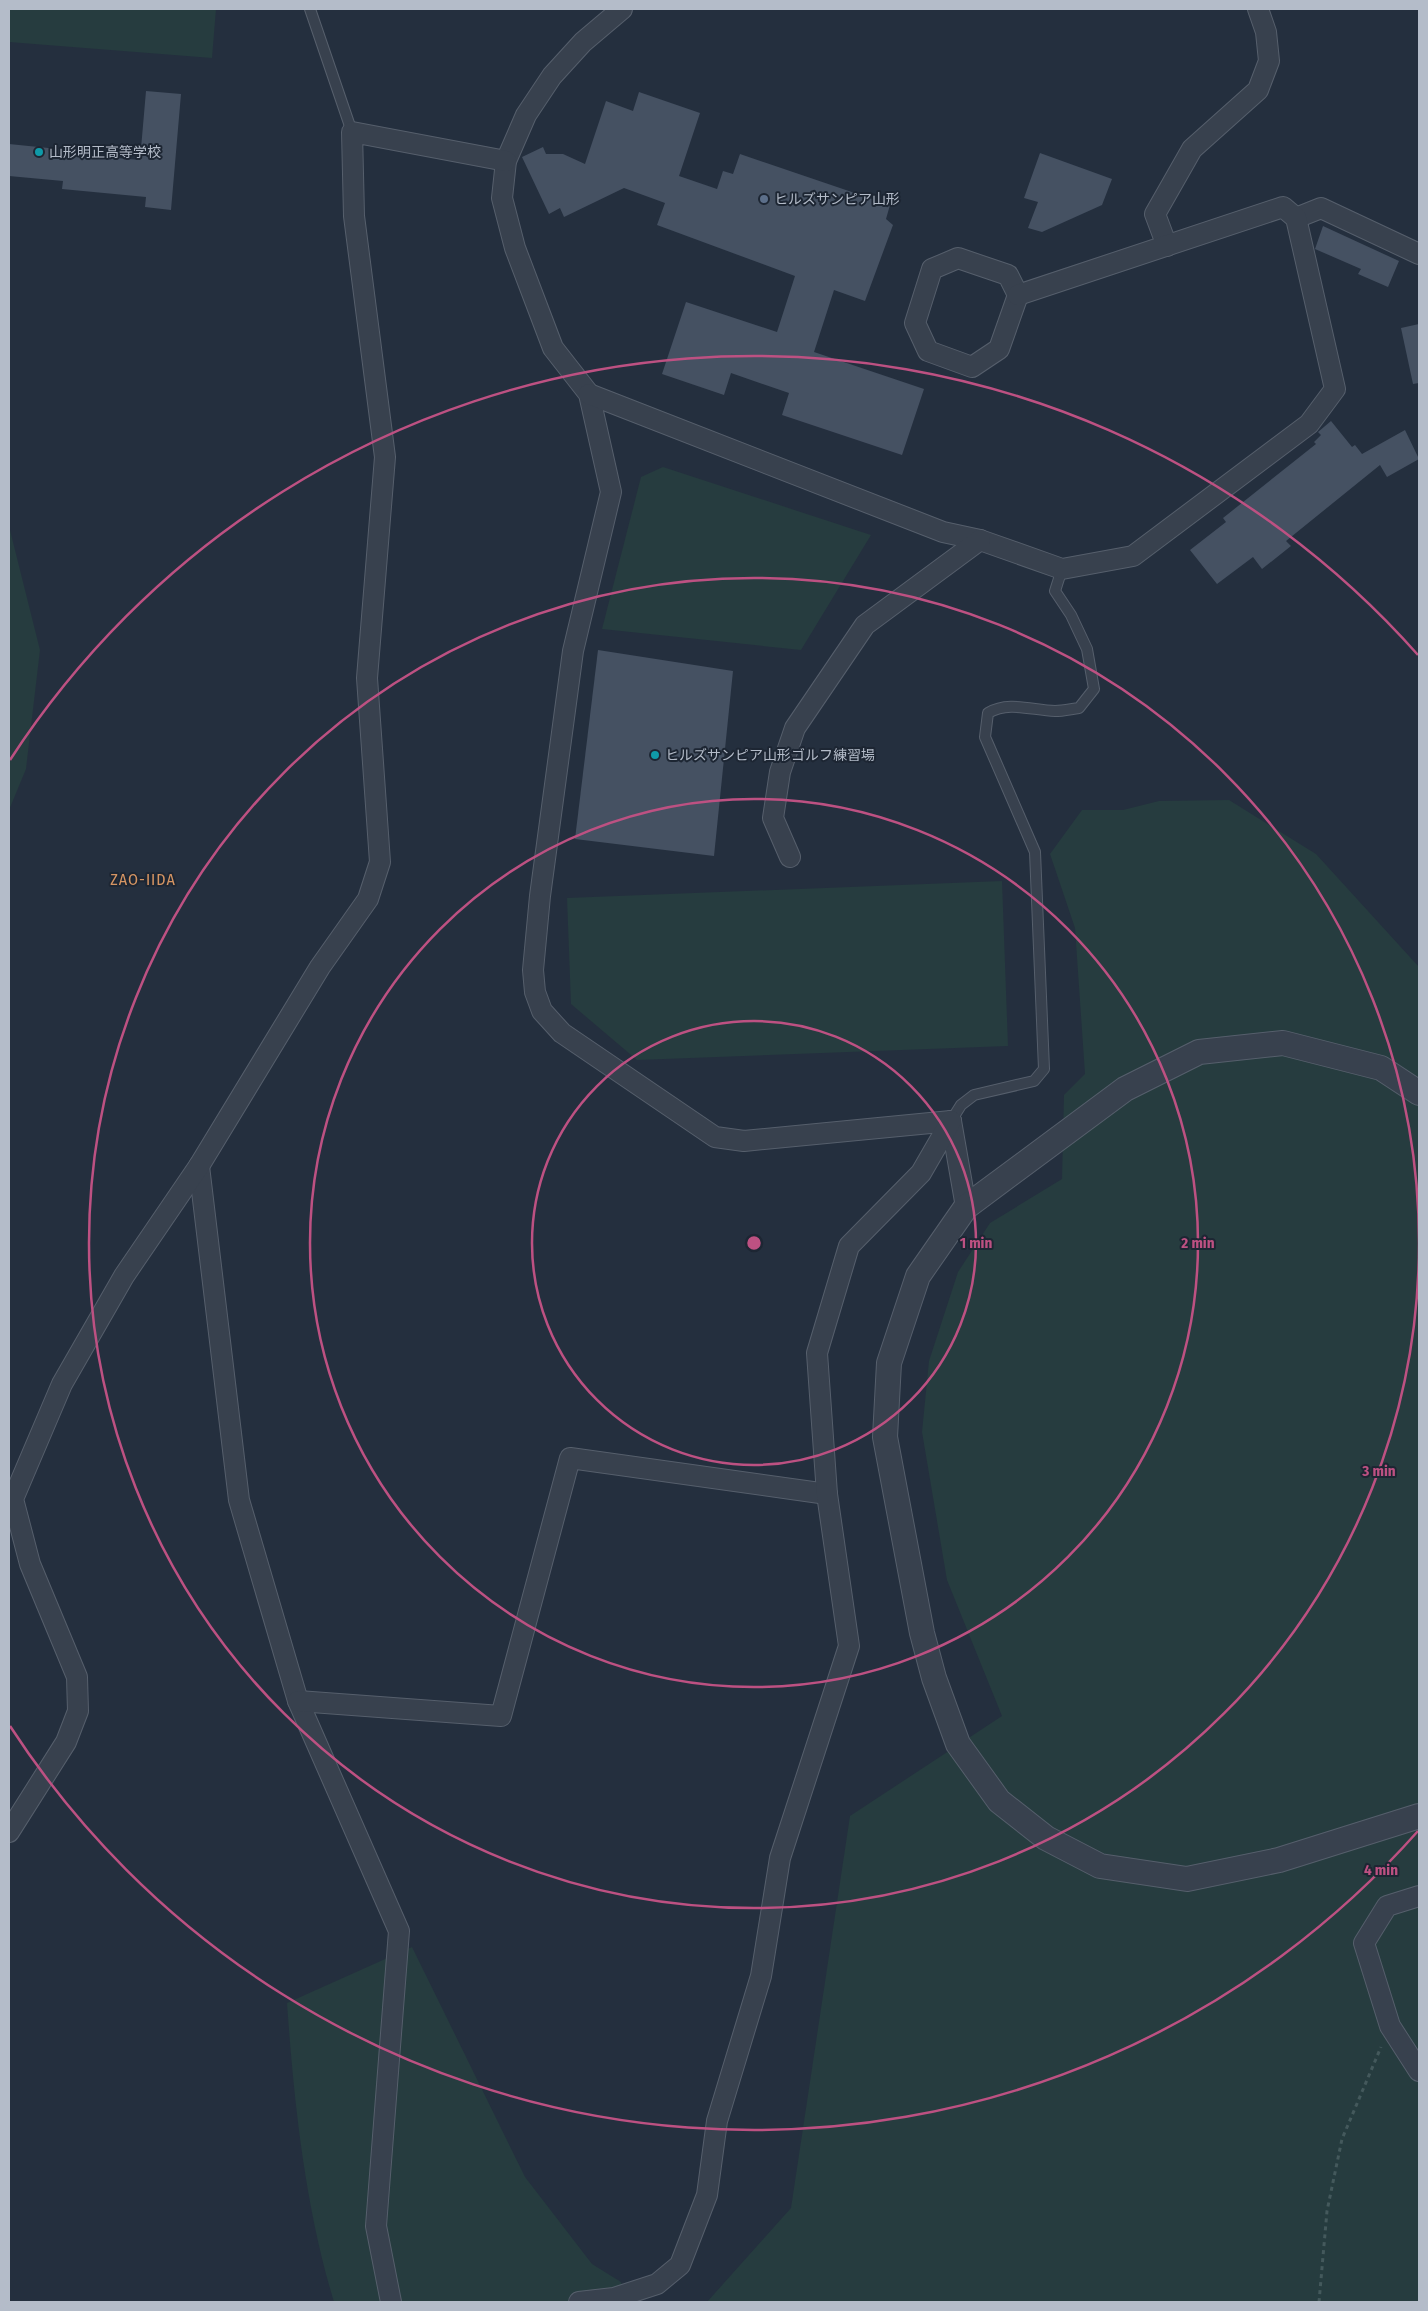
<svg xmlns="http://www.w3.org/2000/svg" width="1428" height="2311" font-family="'Fira Sans Condensed','Noto Sans JP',sans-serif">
<rect width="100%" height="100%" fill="#242f3e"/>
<g fill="#263c3f">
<polygon points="9,9 216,9 212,58 9,42"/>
<polygon points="663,467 871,535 801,650 602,629 641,477"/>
<polygon points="9,526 40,650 26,769 9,810"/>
<polygon points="1229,800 1316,854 1419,967 1419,2302 707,2302 791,2208 850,1816 1002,1716 947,1580 922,1432 929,1361 958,1272 990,1223 1062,1179 1064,1095 1085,1074 1075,928 1050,854 1082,810 1123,810 1159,801"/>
<polygon points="1002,881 1008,1046 637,1060 571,1004 567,898"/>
<path d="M412,1947l113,230 67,87 29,18 7,20h-294c-29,-96 -40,-199 -47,-299z"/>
</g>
<g fill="#455162">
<polygon points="146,91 181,94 171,210 145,207 146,197 62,189 63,181 9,176 9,144 68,150 70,154 140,160"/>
<polygon points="639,92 700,113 679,176 717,189 723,171 733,174 740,154 890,205 886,219 893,225 865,301 834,290 814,352 924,389 902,455 782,415 789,393 731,373 724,395 662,374 686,302 777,332 795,276 657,225 665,203 624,188 564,217 560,208 549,214 522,157 543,147 546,154 563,154 585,164 606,101 633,111"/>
<polygon points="1040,153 1112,179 1102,205 1042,232 1028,228 1038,202 1024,198"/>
<polygon points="1323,226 1399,261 1388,287 1358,274 1361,269 1315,249"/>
<polygon points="1419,324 1419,383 1413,384 1401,328"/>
<polygon points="1331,421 1352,447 1355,445 1362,454 1405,430 1419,459 1387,477 1380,465 1286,541 1291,546 1262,569 1253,557 1217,584 1190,550 1226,522 1223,518 1316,444 1314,442 1321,435 1318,432"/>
<polygon points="598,650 733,671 714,856 575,839"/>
</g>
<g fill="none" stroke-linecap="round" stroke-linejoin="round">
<g stroke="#565f6c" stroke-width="12">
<g id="service">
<polyline points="310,9 352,132"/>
<path d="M951,1121l10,-16 13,-10 60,-14 10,-12 -9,-217 -50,-115 3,-24c21,-12 43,-3 67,-2 8,0 16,-2 24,-3l15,-19 -7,-40 -16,-34 -16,-24 7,-22"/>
</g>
</g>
<g stroke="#565f6c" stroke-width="22">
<g id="minor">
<polyline points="622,9 583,42 552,76 526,115 506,161 502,198 515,248 553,348 589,394 611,492 573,651 540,896 533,970 535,992 542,1011 562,1033 715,1137 744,1141 951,1121"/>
<polyline points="1296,218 1321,208 1419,254"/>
<polyline points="1167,246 1155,214 1192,149 1258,90 1269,61 1266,32 1258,9"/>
<polygon points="958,258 1008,275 1018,295 999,349 972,367 928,351 915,323 932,269"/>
<polyline points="589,394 943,532 980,540 1062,569 1133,556 1309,424 1335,389 1296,218 1283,207 1018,295"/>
<polyline points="790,857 773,818 780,772 795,728 865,625 980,540"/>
<polyline points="951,1121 966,1207"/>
<polyline points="199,1166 239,1500 298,1701 399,1931 376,2226 391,2302"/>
<polyline points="298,1701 501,1716 570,1458 827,1494"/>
<polyline points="9,1832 66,1742 78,1711 77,1677 30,1564 13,1499 62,1384 124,1276 199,1166 320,967 368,899 380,862 367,678 385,457 354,216 352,132 506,161"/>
<polyline points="1419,1896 1387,1906 1364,1943 1390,2026 1419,2071"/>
<polyline points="579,2302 614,2298 657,2284 680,2265 707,2195 717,2121 761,1976 780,1858 849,1646 827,1494 817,1353 849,1246 921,1173 951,1121"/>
</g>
</g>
<g stroke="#565f6c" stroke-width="26">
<polyline id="tertiary" points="1419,1093 1381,1068 1283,1043 1199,1052 1125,1089 966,1207 918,1276 889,1363 885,1437 922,1633 934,1678 958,1744 999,1801 1046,1838 1100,1866 1187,1879 1279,1860 1419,1816"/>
</g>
<polyline stroke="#44595c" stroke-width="3" stroke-dasharray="4 4" stroke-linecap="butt" points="1319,2302 1327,2211 1342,2139 1381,2047"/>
<use href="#service" stroke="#38414e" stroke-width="10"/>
<use href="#minor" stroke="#38414e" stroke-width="20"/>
<use href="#tertiary" stroke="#38414e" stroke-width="24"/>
</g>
<g fill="none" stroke="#bd5182" stroke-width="2.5">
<circle cx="754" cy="1243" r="222"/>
<circle cx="754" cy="1243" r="444"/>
<circle cx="754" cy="1243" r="665"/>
<path d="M1418 1831A887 887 0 0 1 10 1726M10 760A887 887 0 0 1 1418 655"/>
</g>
<g fill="#0f9aa8" stroke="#1d2633" stroke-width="2">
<circle cx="39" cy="152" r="5"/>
<circle cx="655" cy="755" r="5"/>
</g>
<circle fill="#5c6f8a" stroke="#1d2633" stroke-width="2" cx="764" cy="199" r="5"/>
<g text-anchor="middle" stroke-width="4" stroke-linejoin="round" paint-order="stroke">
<g font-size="14" fill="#b4bcc9" stroke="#1d2633" text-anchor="start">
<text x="49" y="157">山形明正高等学校</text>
<text x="774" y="204">ヒルズサンピア山形</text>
<text x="665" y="760">ヒルズサンピア山形ゴルフ練習場</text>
</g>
<g font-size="16" letter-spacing="1" fill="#d59563" stroke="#1d2633">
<text x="143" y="885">ZAO-IIDA</text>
</g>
</g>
<circle cx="754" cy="1243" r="8" fill="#bd5182" stroke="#1d2633" stroke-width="2.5"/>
<g font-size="15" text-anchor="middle" font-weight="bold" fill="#bd5182" stroke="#1d2633" stroke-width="4" stroke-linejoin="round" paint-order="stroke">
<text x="976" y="1248">1 min</text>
<text x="1198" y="1248">2 min</text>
<text x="1379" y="1476">3 min</text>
<text x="1381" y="1875">4 min</text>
</g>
<rect width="1428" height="2311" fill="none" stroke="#b4bcc9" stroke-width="20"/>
</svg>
